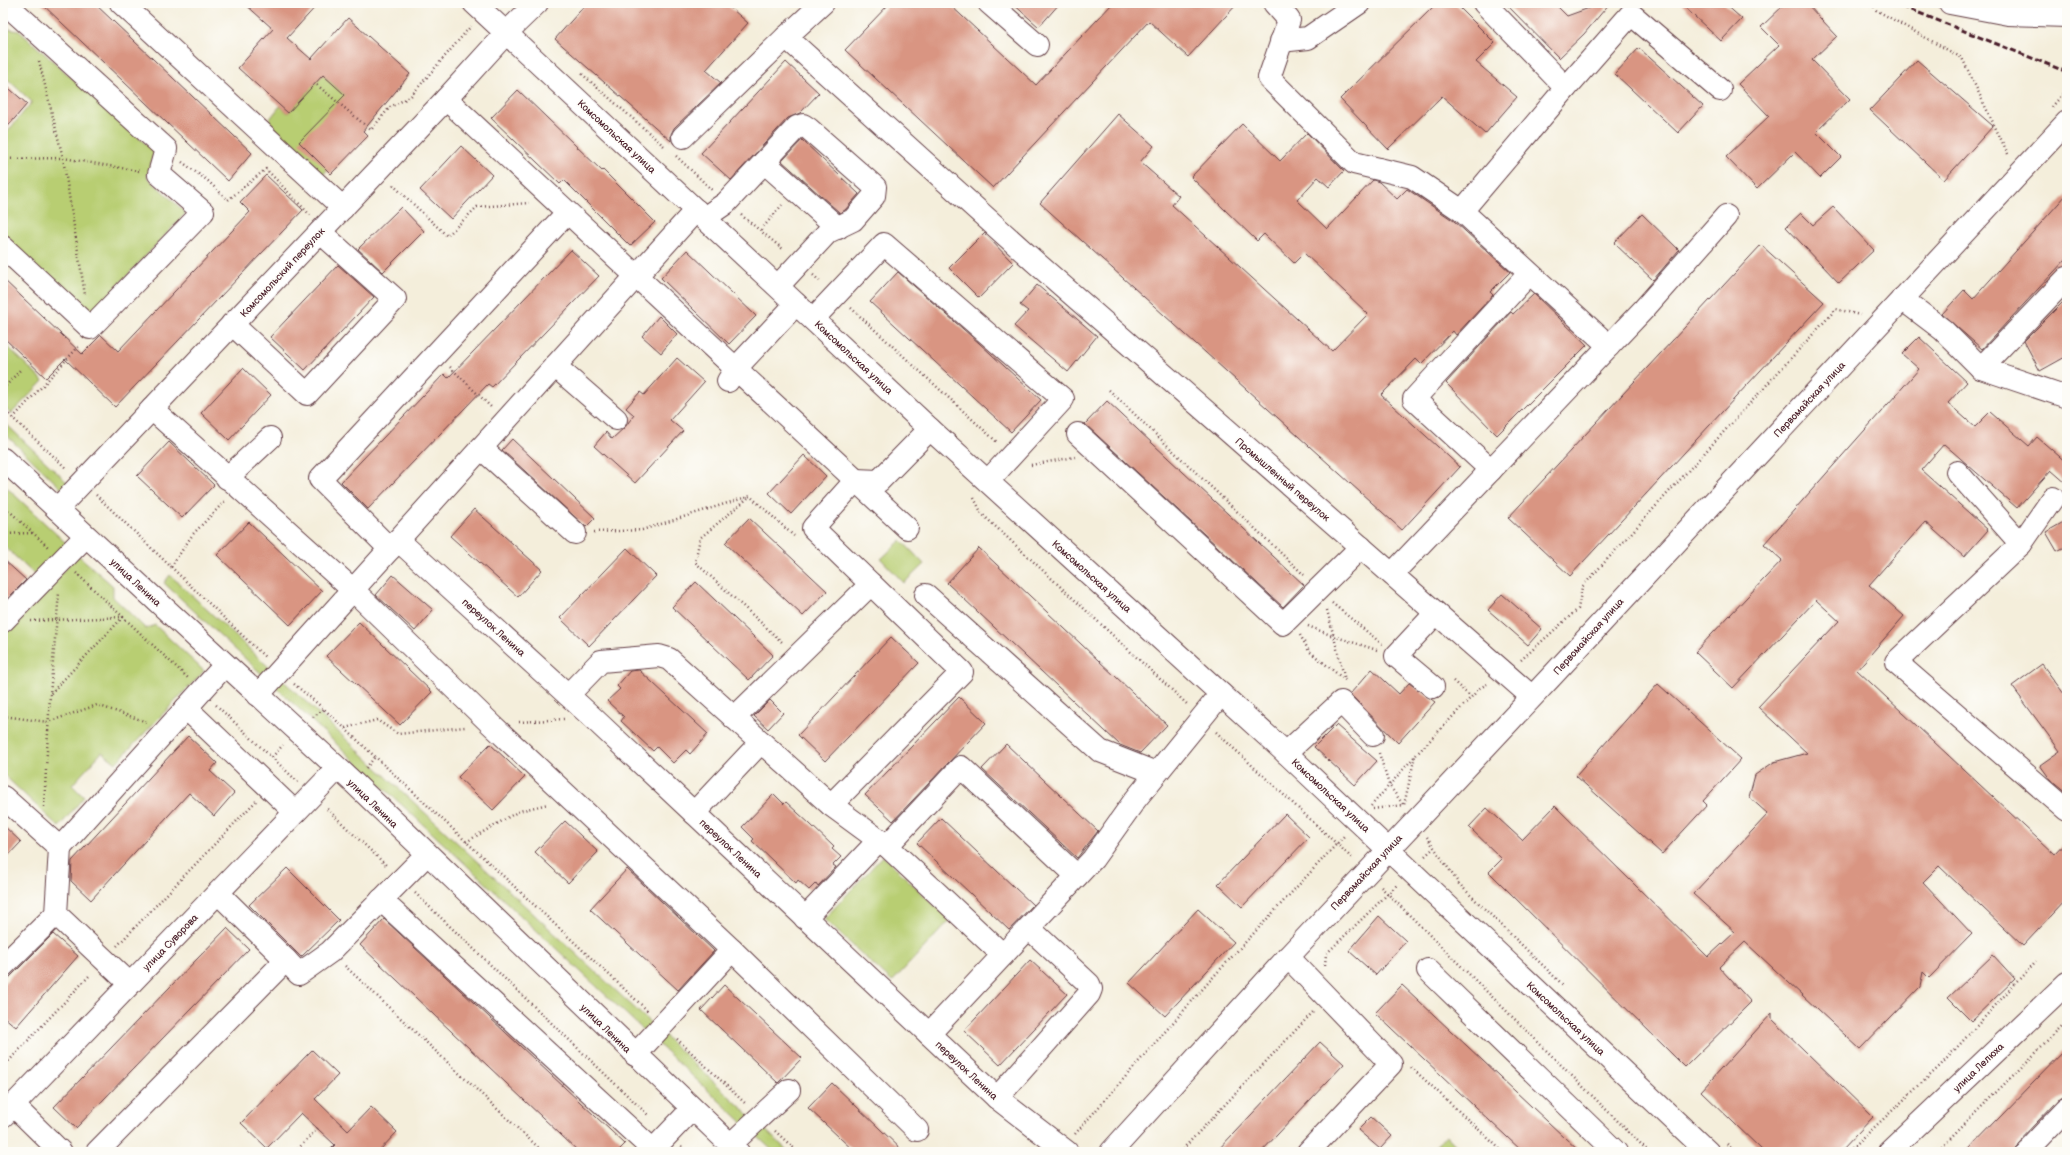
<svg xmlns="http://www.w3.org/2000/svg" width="2070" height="1155" font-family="'Balsamiq Sans',sans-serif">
<rect width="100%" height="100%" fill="#fdfcf7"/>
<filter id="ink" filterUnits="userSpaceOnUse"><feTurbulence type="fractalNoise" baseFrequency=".025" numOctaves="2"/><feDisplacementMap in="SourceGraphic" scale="8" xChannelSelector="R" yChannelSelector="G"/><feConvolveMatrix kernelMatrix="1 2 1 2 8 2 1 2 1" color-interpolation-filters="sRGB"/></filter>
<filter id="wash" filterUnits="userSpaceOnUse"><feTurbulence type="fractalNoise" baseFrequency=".012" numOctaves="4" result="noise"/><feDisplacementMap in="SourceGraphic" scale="16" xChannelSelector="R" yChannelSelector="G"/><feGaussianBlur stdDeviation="0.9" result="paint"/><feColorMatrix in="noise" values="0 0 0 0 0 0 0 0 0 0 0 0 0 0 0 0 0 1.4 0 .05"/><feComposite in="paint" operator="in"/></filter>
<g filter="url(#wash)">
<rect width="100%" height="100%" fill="#f4eedb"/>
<g fill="#b8ce72" stroke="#81764e">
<polygon points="3,28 19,31 154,151 147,177 186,213 88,317 3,240 3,137 32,102 3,75"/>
<polygon points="323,75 372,120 320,178 265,125 280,106 288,113"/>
<polygon points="3,342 43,381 11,414 3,406"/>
<polygon points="3,421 71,486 65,492 3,432"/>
<polygon points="3,484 68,545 37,577 3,545"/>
<polygon points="901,540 924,564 904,583 881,559"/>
<polygon points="78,555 113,586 113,597 146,629 155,625 204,671 116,763 102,752 72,785 84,797 59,827 3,774 3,636"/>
<polygon points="170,575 789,1152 774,1152 164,583"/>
<polygon points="883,856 950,920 892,982 824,919"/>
<polygon points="1447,1136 1462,1152 1430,1152"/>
</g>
<g id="blocks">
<g fill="#d99582">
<polygon points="41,3 94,3 252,153 228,181"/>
<polygon points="244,3 319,3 287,38 311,59 348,18 410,74 363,131 368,136 331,174 299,142 345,95 323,75 288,113 238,68 273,29"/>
<polygon points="587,3 725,3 748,23 706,70 721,83 674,128 671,134 671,141 555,39"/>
<polygon points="890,3 948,3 1036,85 1113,3 1238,3 1188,57 1149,21 993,188 845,50"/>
<polygon points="1012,3 1060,3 1039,27"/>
<polygon points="1437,3 1455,3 1495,43 1476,62 1517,97 1485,134 1442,96 1388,149 1340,99"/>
<polygon points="1505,3 1554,3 1567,16 1603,3 1610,3 1584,34 1559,58"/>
<polygon points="1680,3 1724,3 1742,19 1721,41"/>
<polygon points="1786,3 1806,3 1837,36 1812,60 1850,99 1816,132 1841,157 1820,178 1795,152 1757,189 1726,157 1769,116 1738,84 1779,45 1761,27"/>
<polygon points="1639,48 1703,106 1678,133 1615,74"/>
<polygon points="1917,60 1993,126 1944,180 1870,110"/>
<polygon points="786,62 819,93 800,113 788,118 731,180 701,153"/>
<polygon points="3,83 27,104 3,132"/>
<polygon points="518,90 602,171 603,170 655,222 630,246 564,180 560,184 491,118"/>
<polygon points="1118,114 1154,146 1140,162 1179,196 1172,205 1332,351 1368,314 1304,253 1294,263 1264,234 1257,241 1191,177 1242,124 1280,161 1307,133 1344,171 1329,187 1318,177 1297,200 1327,229 1373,180 1379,182 1397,199 1407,189 1454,221 1510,272 1490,292 1493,295 1456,335 1453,331 1421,364 1416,359 1381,395 1460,467 1402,530 1040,203"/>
<polygon points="802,140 859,194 845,210 840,213 782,161"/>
<polygon points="461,146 492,175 451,219 420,190"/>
<polygon points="266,175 303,210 115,407 65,359 46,378 3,337 3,279 82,354 101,335 118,351 250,212 240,202"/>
<polygon points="2067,194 2067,258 1982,349 1942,314 1964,290 1973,299"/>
<polygon points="401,207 424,231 383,272 358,249"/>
<polygon points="1833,207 1874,250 1839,283 1786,227 1801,213 1813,225"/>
<polygon points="1642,214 1679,250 1653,280 1614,243"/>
<polygon points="984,233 1013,263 979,298 949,268"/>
<polygon points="1761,245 1824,302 1570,576 1508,518"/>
<polygon points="571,250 599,276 492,387 488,384 368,509 341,482 444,374 448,378"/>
<polygon points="687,250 756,316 729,344 661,278"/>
<polygon points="338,265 374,297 305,370 270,337"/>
<polygon points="898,272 979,343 1041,400 1011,432 870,302"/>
<polygon points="1037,285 1097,336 1068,372 1014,326 1028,311 1020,305"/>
<polygon points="1534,294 1587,345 1497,435 1446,383 1511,312 1513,314"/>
<polygon points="2067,298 2067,356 2040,371 2024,341"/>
<polygon points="659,316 677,334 661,353 642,336"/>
<polygon points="1919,337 1967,382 1948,403 1975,427 1990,412 2029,446 2037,437 2067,463 2067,484 2051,470 2017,508 1944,444 1921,470 1988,530 1964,557 1925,522 1869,585 1904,616 1857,670 2054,854 2067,840 2067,899 2023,946 1939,866 1923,882 1972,934 1929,978 1923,972 1920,987 1860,1049 1745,942 1719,967 1751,1002 1685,1067 1489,872 1502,859 1469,827 1487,808 1522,840 1555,806 1708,957 1735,932 1693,894 1768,814 1749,797 1755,775 1774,762 1807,753 1758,707 1839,621 1816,600 1733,688 1695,652 1782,560 1764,544 1919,369 1902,354"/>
<polygon points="677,358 704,382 670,420 683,431 635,483 594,446 606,432 612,439 625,427 634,415 626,408 640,392 644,395"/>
<polygon points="243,368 271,395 229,440 201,413"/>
<polygon points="1107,401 1304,585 1283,607 1085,424"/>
<polygon points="512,439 595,518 586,527 502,450"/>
<polygon points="169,442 214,485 182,518 137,476"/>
<polygon points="804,455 826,476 791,514 769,493"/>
<polygon points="474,509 542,570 518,597 450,536"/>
<polygon points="749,518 827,591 803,616 725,543"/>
<polygon points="2067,520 2067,546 2057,551 2046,532"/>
<polygon points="249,522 322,591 290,625 217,555"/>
<polygon points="627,548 656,576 589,646 560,618"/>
<polygon points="979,548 1167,725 1140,753 1120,745 947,583"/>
<polygon points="3,559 26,580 3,603"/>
<polygon points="393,575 433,610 415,631 376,595"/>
<polygon points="696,582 773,655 749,680 672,607"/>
<polygon points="1502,594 1542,629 1528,645 1488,610"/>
<polygon points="359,622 432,692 400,725 326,656"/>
<polygon points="891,637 919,663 825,761 798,735"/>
<polygon points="2042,664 2067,698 2067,793 2050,779 2040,765 2060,751 2012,686"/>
<polygon points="1372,669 1399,694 1409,683 1435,702 1398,743 1350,694"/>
<polygon points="639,670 708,734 690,754 686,750 673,763 657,747 653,751 621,721 624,717 607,701 620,689 617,686 630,671"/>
<polygon points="1658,684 1741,759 1703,801 1707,805 1662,854 1576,776"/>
<polygon points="959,697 986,723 893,821 865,795"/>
<polygon points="770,700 783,713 768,729 754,716"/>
<polygon points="1336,725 1377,761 1355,785 1314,747"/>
<polygon points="188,736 217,763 210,771 234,793 214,816 189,793 91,900 71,881 72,861"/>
<polygon points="490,744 525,777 493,810 458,777"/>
<polygon points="1006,744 1098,831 1077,858 982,769"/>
<polygon points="774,794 784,804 786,802 810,824 834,847 832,849 841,857 833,865 836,867 818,886 816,883 809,890 798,880 796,883 752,841 754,839 742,827"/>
<polygon points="1285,814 1309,837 1242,907 1218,884"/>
<polygon points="941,818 1033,905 1009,930 917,843"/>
<polygon points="565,821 598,852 568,883 535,852"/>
<polygon points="3,825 21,842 3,861"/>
<polygon points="287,868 339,920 301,957 249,905"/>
<polygon points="627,869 714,951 678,990 590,909"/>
<polygon points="1198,909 1234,942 1165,1016 1129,983"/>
<polygon points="1379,916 1406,941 1376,975 1349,951"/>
<polygon points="384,919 625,1144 617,1152 579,1152 360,945"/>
<polygon points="227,928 249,949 76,1128 54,1107"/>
<polygon points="53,934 78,956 16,1027 3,1016 3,984"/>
<polygon points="1993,955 2015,979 1971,1021 1948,998"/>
<polygon points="1030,960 1067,994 1000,1065 964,1031"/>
<polygon points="724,985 802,1058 778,1083 701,1010"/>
<polygon points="1402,985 1580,1152 1523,1152 1375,1013"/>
<polygon points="1772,1013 1772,1019 1873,1117 1840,1152 1764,1152 1701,1091"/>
<polygon points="1320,1042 1344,1064 1261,1152 1216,1152"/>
<polygon points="2067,1048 2067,1096 2058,1100 2017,1143 2014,1151 1966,1152"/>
<polygon points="312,1050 338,1075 315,1099 348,1131 371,1107 397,1132 378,1152 328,1152 335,1145 301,1113 267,1148 241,1123"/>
<polygon points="832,1083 904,1152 855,1152 808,1108"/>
<polygon points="1371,1117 1392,1136 1380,1149 1358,1130"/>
</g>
</g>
</g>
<g filter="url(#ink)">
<use href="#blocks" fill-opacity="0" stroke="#643e45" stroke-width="1"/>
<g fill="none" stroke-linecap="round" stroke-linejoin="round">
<g stroke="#643e45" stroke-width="24">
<g id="minor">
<polyline points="121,3 343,208"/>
<polyline points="474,3 930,429 1286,753 1708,1152"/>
<polyline points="823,3 786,37 1034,261 1531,696"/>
<polyline points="989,3 1037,45"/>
<polyline points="1274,3 1289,20 1269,78 1354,163 1412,177 1462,211"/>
<polyline points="1484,3 1566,88 1462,211 1609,346"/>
<polyline points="1950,3 2008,14 2067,16"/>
<polyline points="1281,41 1308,38 1359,3"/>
<polyline points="1566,88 1631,14 1720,90"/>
<polyline points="446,99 907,528"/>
<polyline points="683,137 786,37"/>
<polyline points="764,162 838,228"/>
<polyline points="704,218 726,203 797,127 803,125 809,129 875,187 874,196 853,220 828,232 778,286"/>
<polyline points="3,247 90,328 203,212 159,174 166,149 5,3"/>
<polyline points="1902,299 1943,330 1981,368 2067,397"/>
<polyline points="813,319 884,244 1063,399 988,481"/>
<polyline points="232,324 307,394 395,299 320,232"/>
<polyline points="555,366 616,419"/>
<polyline points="1981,368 2067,278"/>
<polyline points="728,381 736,368 796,304"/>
<polyline points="152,409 353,590 491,724 732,950 917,1130"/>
<polyline points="1078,434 1283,624 1361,547"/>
<polyline points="481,448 575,533"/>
<polyline points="1491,470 1414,399 1529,274"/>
<polyline points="1957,472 2021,544 1896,662 2067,810"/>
<polyline points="227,478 270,438"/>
<polyline points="57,509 446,99 506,33 537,3"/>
<polyline points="398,540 592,717 997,1098 1067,1152"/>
<polyline points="2021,544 2053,498"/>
<polyline points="390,549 320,479 567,213"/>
<polyline points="1392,574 1644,309 1726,216"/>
<polyline points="926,595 1100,751 1156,773"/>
<polyline points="3,621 86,536"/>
<polyline points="1433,687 1396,656 1436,613"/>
<polyline points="258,695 696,210"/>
<polyline points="568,695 601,661 659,656 669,659 831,805 887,846 1003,955"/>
<polyline points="186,708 295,812"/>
<polyline points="734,718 871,584"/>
<polyline points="1286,753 1341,702 1373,735"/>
<polyline points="3,797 60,848 225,665"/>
<polyline points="831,805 962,672 813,528 856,480 879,481 930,429"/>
<polyline points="694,813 761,742"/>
<polyline points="887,846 961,767 1077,876"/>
<polyline points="381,900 653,1150"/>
<polyline points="56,914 130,984"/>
<polyline points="805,918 879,840"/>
<polyline points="1288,957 1391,1064 1308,1152"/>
<polyline points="286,960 299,974 330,952 427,854"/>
<polyline points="3,966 56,914 60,848"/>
<polyline points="1428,970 1616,1152"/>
<polyline points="929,1034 1093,859 1135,800 1221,694"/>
<polyline points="635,1055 732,950"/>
<polyline points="997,1098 1089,994 1091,989 1089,984 1029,928"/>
<polyline points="13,1105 61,1152"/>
<polyline points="3,1116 337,769"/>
<polyline points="730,1145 789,1090"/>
<polyline points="97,1152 286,960 218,893"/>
<polyline points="651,1152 692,1109"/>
<polyline points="1889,1152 2067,983"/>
<polyline points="2026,1152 2067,1109"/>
</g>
</g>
<g stroke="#643e45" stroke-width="24">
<g id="major">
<polyline points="3,459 353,782 738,1152"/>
<polyline points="1111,1152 1288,957 1551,677 2067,122"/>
</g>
</g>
<g stroke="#643e45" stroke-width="2.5" stroke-dasharray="1 3" stroke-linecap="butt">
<polyline points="1872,3 1876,10 1962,58 2009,156"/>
<polyline points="39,61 63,158 85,295"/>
<polyline points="582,74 664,146"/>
<polyline points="317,85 371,130 390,107 410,97 471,26"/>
<polyline points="2052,107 2067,89"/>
<polyline points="676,156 712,190"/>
<polyline points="3,159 63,158 139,171"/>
<polyline points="182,162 208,181 228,200 266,169 310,215"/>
<polyline points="393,185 447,236 477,207 529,203"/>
<polyline points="741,215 784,250"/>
<polyline points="761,230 782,205"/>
<polyline points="813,275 821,282"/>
<polyline points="851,308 998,443"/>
<polyline points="450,367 492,408"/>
<polyline points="3,389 21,369"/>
<polyline points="1109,390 1304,575"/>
<polyline points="3,409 67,469"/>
<polyline points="13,418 80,345"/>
<polyline points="1031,465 1075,457"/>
<polyline points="96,495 266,658"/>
<polyline points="748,498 700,538 695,562 783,643"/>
<polyline points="974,498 982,514 1188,705"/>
<polyline points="3,505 48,547"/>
<polyline points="594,532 642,530 750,496 794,536"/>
<polyline points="3,534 34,533"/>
<polyline points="171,567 193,534 225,501"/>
<polyline points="76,573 188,678"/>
<polyline points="1332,603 1382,644"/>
<polyline points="1327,610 1345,680"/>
<polyline points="31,621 123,617 50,694"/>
<polyline points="1308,626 1333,636 1377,650"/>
<polyline points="1300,635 1309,651 1345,680"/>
<polyline points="1521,660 1578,609 1582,587 1836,309 1860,315"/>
<polyline points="1453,681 1471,697"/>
<polyline points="294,684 324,709 649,1012"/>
<polyline points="216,705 298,782"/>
<polyline points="3,716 48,722 97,705 147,722"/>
<polyline points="313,717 324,709"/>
<polyline points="519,722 564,719"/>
<polyline points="345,728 377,720 398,734 465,727"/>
<polyline points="1216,732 1353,859"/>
<polyline points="1379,753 1389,785 1404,806"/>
<polyline points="272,757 283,745"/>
<polyline points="366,768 375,757"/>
<polyline points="1371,806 1415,756 1480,688 1487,684"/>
<polyline points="44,807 50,695 59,593"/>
<polyline points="327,809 387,866"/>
<polyline points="1373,809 1404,805 1415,756"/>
<polyline points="1427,837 1459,884 1564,986"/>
<polyline points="466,842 519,811 548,804"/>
<polyline points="1425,856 1434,848"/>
<polyline points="1381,887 1649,1152"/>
<polyline points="415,893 649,1116"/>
<polyline points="117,946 256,801"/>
<polyline points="1325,965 1326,954 1398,884"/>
<polyline points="345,966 543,1152"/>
<polyline points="677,1039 746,1104"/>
<polyline points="3,1067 90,975"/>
<polyline points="1411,1067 1503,1152"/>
<polyline points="775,1131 798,1152"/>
<polyline points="1075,1134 1215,975 1345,835"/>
<polyline points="1727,1144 1735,1152"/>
<polyline points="681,1147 686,1152"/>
<polyline points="295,1152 318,1128"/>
<polyline points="1180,1152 1313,1012"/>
<polyline points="1848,1152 1940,1066 2036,961"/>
<polyline points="1936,1152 2067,1022"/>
</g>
<use href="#minor" stroke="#fff" stroke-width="22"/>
<use href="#major" stroke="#fff" stroke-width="22"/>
<polyline stroke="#4a1f2b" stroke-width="3" stroke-dasharray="6 3" stroke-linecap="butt" points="1894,3 2067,72"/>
</g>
</g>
<g text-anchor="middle" stroke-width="3" stroke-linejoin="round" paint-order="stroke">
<g font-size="10" fill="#4a1f2b" stroke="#fdfcf7">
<text transform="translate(617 136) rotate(43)" y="4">Комсомольская улица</text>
<text transform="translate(282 272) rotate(-47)" y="4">Комсомольский переулок</text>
<text transform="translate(854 357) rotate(43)" y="4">Комсомольская улица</text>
<text transform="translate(1809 399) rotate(-47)" y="4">Первомайская улица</text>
<text transform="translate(1283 479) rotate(41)" y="4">Промышленный переулок</text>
<text transform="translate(1092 576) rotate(42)" y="4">Комсомольская улица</text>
<text transform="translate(136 582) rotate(43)" y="4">улица Ленина</text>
<text transform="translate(494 627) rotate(42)" y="4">переулок Ленина</text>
<text transform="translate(1588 636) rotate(-48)" y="4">Первомайская улица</text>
<text transform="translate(1331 795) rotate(43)" y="4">Комсомольская улица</text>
<text transform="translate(373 803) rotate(44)" y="4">улица Ленина</text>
<text transform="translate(731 848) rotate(43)" y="4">переулок Ленина</text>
<text transform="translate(1366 872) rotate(-47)" y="4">Первомайская улица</text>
<text transform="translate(170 942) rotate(-46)" y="4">улица Суворова</text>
<text transform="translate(1566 1018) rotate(43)" y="4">Комсомольская улица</text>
<text transform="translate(606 1028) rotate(44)" y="4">улица Ленина</text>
<text transform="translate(1978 1067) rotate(-44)" y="4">улица Лелюха</text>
<text transform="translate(967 1070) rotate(43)" y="4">переулок Ленина</text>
</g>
</g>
<rect width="2070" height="1155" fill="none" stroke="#fdfcf7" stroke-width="16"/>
</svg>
